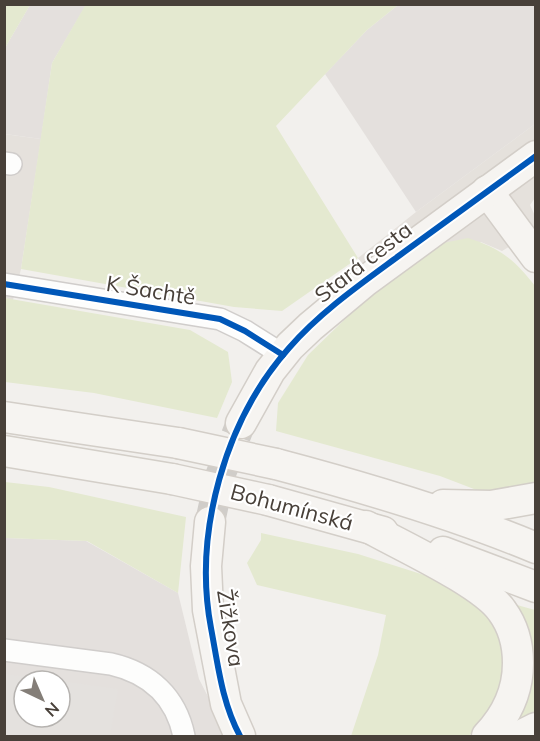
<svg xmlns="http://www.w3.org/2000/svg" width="540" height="741" font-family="Mulish,sans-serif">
<rect width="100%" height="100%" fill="#f2f0ed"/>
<g fill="#e5e1dc">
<polygon points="535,124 535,198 530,205 535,216 535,231 502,251 481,242 375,290 358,258 416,212"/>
<polygon points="4,134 41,139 21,269 13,300 5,298"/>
</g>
<g fill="#e4e0dd" fill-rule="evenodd">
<polygon points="30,5 86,5 52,63 41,139 5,134 5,48"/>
<polygon points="398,5 535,5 535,124 416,212 325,74 367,30"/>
<path d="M5,538l81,3 92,52 21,86 29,57h-223zM24,681h36v36h-36z"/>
</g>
<g fill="#e4e9d0">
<polygon points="5,4 30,5 5,48 4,5"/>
<polygon points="86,4 398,5 367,30 276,126 358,258 282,311 234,307 21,269 52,63"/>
<path d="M468,238c32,10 47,22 67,48v200l-48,8 -47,-18 -164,-45 2,-28 30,-48 67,-65 58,-45z"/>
<polygon points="5,298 190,330 228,352 232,382 217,418 94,393 5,382"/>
<polygon points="5,482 49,487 186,517 178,593 87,541 5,538"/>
<polygon points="261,533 358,554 440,580 487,613 507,657 501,693 478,729 468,736 351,736 378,655 386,615 257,585 247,563 261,540"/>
<polygon points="517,605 535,610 536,711 515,722 529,691 533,669 531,635"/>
</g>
<polygon fill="#e4e1de" points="5,674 58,681 24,681 24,717 60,717 60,681 118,689 110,736 5,735"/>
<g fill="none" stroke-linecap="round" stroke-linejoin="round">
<polyline stroke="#d0cdc9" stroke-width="30" stroke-dasharray="30 15" stroke-linecap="butt" points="210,522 220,476 241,423"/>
<g stroke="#d0cdcb" stroke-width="24">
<g id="street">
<polyline points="4,163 11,164"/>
<polyline points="4,284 220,319 245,331 283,355"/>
<path d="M4,650l107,14c39,9 65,33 73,72"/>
</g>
</g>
<g stroke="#d3cec8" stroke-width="33">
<g id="secondary">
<polyline points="487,191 536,257"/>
<polyline points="4,417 178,443"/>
<polyline points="241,423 270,371 290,346 310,327 364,282 536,156"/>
<polyline points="4,451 172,479"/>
<path d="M276,464c87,23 176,49 260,84"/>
<polyline points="268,500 383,532"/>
<polyline points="443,505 491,506 536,498"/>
<polyline points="210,522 206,566 208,610 226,704 240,736"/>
<path d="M366,526c33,19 116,56 136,85 11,15 16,33 16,52 0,29 -11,52 -31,73"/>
<polyline points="443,552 536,587"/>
<polyline points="520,736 536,728"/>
</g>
</g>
<use href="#street" stroke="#fdfdfc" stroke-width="21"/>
<use href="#secondary" stroke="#f6f4f1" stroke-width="30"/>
<g stroke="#d3cec8" stroke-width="33" stroke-linecap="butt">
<g id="secondary-bridge">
<polyline points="178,443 276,464"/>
<polyline points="172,479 268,500"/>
</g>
</g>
<use href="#secondary-bridge" stroke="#f6f4f1" stroke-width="30"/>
<g stroke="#fff" stroke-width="10">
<g id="cycleway">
<polyline points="4,284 220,319 245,331 283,355"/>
<path d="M240,736c-18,-33 -22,-71 -29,-108 -18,-95 14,-208 78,-280 31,-36 73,-65 111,-93 45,-33 90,-66 136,-99"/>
</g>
</g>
<use href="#cycleway" stroke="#0057b8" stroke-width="6"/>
</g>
<g text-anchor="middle" stroke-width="4.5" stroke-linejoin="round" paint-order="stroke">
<g font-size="22" fill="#484039" stroke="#fff">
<text transform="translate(363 262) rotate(-38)" y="8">Stará cesta</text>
<text transform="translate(151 290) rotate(9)" y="8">K Šachtě</text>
<text transform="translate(292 507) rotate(15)" y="8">Bohumínská</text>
<text transform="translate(231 628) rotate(81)" y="8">Žižkova</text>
</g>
</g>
<rect width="540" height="741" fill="none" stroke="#484039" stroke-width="12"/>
<g transform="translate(42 699) rotate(136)"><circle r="28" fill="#ffffff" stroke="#b6b3b0" stroke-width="1.5"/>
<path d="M0-4.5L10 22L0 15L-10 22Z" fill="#847e78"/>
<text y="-9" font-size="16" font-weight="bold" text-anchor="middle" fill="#484039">N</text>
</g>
</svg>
